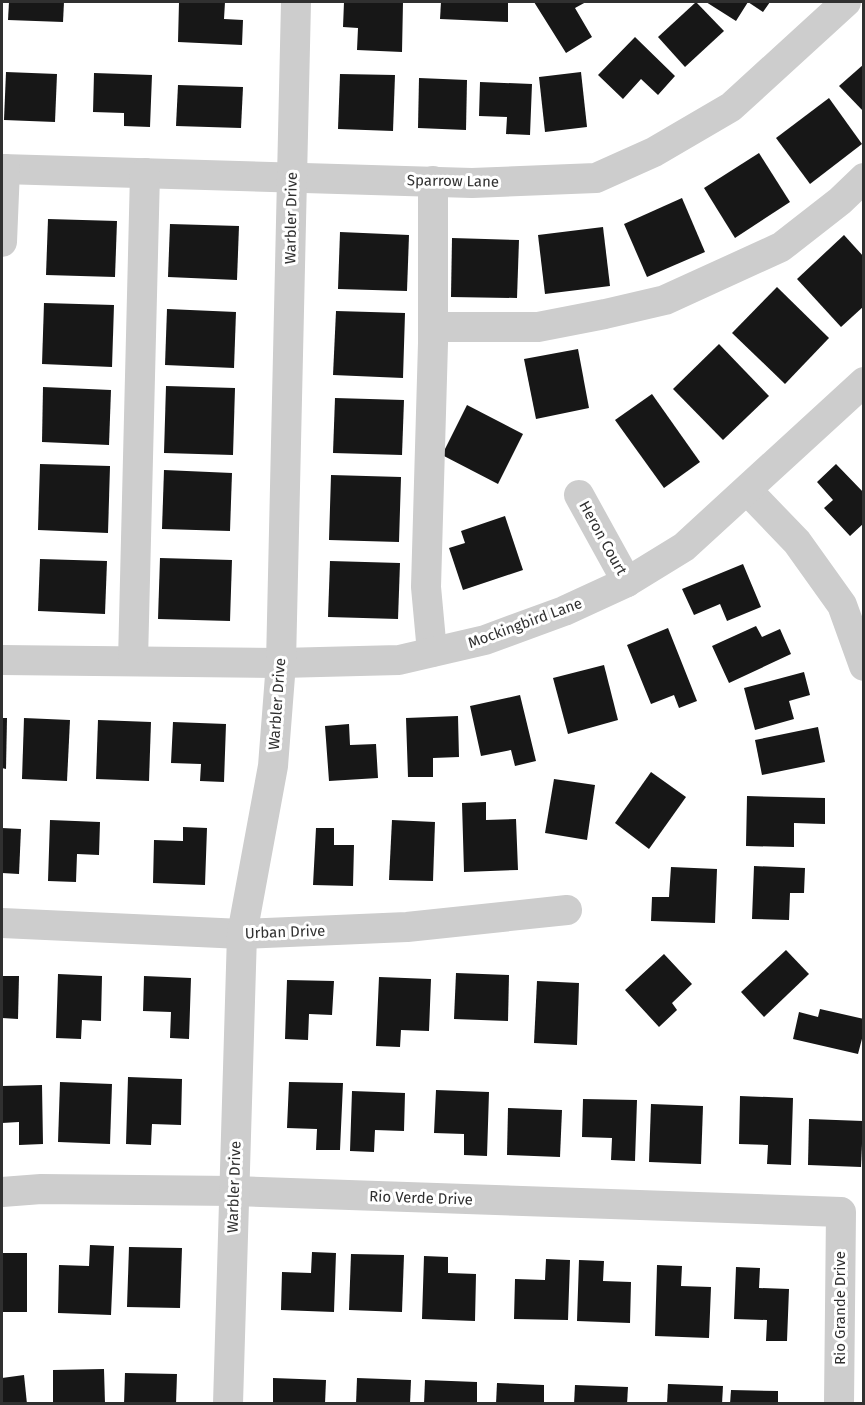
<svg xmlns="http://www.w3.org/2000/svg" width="865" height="1405" font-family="'Fira Sans',sans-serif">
<rect width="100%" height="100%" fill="#fff"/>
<g fill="#171717">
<polygon points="9,2 64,2 63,22 8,20"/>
<polygon points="179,2 225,2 224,19 243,20 242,45 178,42"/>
<polygon points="344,2 403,2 402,52 357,50 358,28 343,27"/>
<polygon points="441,2 508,2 508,22 440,19"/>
<polygon points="534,2 586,2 575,8 592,37 566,53"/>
<polygon points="696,2 724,31 685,67 658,37"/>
<polygon points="706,2 770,2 763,12 748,2 736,21"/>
<polygon points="635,37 675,76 658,95 641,79 623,99 598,75"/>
<polygon points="864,64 864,112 839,86"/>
<polygon points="6,72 57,74 55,122 4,120"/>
<polygon points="581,72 587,127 545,132 539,77"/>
<polygon points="94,73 152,75 150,127 124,126 124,113 93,112"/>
<polygon points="340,74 395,75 393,131 338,129"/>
<polygon points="419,78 467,80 466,130 418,128"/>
<polygon points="480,82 532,84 530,135 506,134 507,117 479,116"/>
<polygon points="178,85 243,87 241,128 176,126"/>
<polygon points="829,98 862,144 810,184 776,138"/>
<polygon points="759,153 790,202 735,238 704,188"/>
<polygon points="682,198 705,252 647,277 624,224"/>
<polygon points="48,219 117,221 115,277 46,275"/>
<polygon points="170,224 239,226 237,280 168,277"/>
<polygon points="603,227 610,286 545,294 538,235"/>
<polygon points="340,232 409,235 407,291 338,289"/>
<polygon points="844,235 864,257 864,306 841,327 797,279"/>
<polygon points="452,238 519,240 517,298 451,297"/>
<polygon points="777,287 829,338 785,384 732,333"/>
<polygon points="44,303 114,305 112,367 42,364"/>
<polygon points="167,309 236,312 234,368 165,365"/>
<polygon points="336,311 405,313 403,378 333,375"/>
<polygon points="719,344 769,396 723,440 673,389"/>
<polygon points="578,349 589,408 536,419 524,359"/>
<polygon points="166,386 235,388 233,455 164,453"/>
<polygon points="43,387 111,390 109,445 42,442"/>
<polygon points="652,394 700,462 664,488 615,420"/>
<polygon points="335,398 404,400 402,455 333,453"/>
<polygon points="467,405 523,434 498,484 442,455"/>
<polygon points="40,464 110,466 108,533 38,530"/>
<polygon points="836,464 864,493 864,523 850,536 824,508 833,500 817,482"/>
<polygon points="164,470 232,473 230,531 162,529"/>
<polygon points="331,475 401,477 399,542 329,540"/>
<polygon points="505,516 523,570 463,590 449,548 465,543 461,531"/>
<polygon points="160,558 232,560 230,621 158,619"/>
<polygon points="40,559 107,561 105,614 38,611"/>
<polygon points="330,561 400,563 398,619 328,617"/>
<polygon points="743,564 761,607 727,621 720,604 694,615 682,589"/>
<polygon points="756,626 762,637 780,629 791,654 729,683 712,646"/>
<polygon points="668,628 697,701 679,708 674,695 651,704 627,645"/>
<polygon points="604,665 618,720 568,734 553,678"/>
<polygon points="804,672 810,695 789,701 794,719 755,730 744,688"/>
<polygon points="520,695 536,761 515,766 511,750 481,756 470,706"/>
<polygon points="458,716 459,757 433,758 433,777 408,777 406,718"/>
<polygon points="2,718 7,718 6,769 2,768"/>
<polygon points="24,718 70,720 67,781 22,779"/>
<polygon points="98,720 151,722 149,781 96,779"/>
<polygon points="173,722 226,724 224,782 200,781 201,764 171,763"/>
<polygon points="349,724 350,745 376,744 378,778 329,781 325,726"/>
<polygon points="818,727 825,762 762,775 755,740"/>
<polygon points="651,772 686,797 649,849 615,823"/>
<polygon points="554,779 595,785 587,840 545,833"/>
<polygon points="747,796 825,798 825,824 794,823 794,847 746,846"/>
<polygon points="486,802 486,820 516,819 518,870 464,872 462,803"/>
<polygon points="50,820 100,822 99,855 77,854 76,882 48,881"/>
<polygon points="392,820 435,822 433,881 389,880"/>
<polygon points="183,827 207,828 205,885 153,883 154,840 183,841"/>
<polygon points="2,828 21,829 19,874 2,873"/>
<polygon points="316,828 334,828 334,845 354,845 353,886 313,885"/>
<polygon points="754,866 805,868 804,893 790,893 789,920 752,919"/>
<polygon points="671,867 717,869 715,923 651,921 652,897 669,897"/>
<polygon points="786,950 809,974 764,1017 741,992"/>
<polygon points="664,954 692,984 672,1003 677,1010 659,1027 625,990"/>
<polygon points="456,973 509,975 508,1021 454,1019"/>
<polygon points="58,974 102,976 101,1021 82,1020 81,1039 56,1038"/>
<polygon points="2,976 19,976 18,1019 2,1018"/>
<polygon points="144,976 191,978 189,1039 170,1038 171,1012 143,1011"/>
<polygon points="379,977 431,979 429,1031 401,1030 400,1047 376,1046"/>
<polygon points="287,980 334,981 332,1015 309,1014 308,1040 285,1039"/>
<polygon points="537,981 579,983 577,1045 534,1043"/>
<polygon points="820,1009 864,1019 864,1031 858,1054 793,1039 799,1012 818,1017"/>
<polygon points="128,1077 182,1079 181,1125 152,1124 151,1145 126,1144"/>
<polygon points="60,1082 112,1084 110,1144 58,1142"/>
<polygon points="289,1082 343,1083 340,1150 316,1150 317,1129 287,1128"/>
<polygon points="42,1085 43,1144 19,1145 19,1122 2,1123 2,1086"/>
<polygon points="436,1090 489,1092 487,1156 464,1155 464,1134 434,1133"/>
<polygon points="352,1091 405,1093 404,1131 375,1130 374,1152 350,1151"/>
<polygon points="740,1096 793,1098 791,1165 767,1164 768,1145 739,1144"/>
<polygon points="583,1099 637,1100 635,1161 611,1160 612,1138 582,1137"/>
<polygon points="651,1104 703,1106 701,1164 649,1162"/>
<polygon points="508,1108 562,1110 560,1157 507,1155"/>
<polygon points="809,1119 863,1121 861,1167 808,1165"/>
<polygon points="90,1245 114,1246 111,1315 58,1313 59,1265 89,1266"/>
<polygon points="129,1247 182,1248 180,1308 127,1307"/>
<polygon points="312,1252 336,1253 334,1312 281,1310 282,1272 311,1273"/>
<rect x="2" y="1253" width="25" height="59"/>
<polygon points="351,1254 404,1255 402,1312 349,1310"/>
<polygon points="424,1256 448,1257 448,1273 476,1274 475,1321 422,1319"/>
<polygon points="546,1259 570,1260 568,1320 514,1319 515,1279 545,1280"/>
<polygon points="579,1260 604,1261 603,1281 631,1282 630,1323 577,1321"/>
<polygon points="657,1265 682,1266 681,1286 711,1287 709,1338 655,1336"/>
<polygon points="736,1267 760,1268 759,1288 789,1289 787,1341 766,1341 767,1320 734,1319"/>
<polygon points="104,1369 105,1404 53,1404 53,1370"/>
<polygon points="125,1373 177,1374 176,1404 124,1404"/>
<polygon points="24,1375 27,1404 2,1404 2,1378"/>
<polygon points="273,1378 326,1380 325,1404 273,1404"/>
<polygon points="357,1378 411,1380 410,1404 356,1404"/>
<polygon points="425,1380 477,1382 477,1404 424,1404"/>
<polygon points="497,1383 544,1385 544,1404 496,1404"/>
<polygon points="668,1384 723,1386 722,1404 667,1404"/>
<polygon points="575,1385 628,1387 627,1404 574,1404"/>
<polygon points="731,1390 778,1391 778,1404 730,1404"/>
</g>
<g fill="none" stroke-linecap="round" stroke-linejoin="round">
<g stroke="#cdcdcd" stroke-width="30">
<polyline points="2,169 472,183 596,178 654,152 731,107 846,2"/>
<polyline points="2,242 5,169"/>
<polyline points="433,327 538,327 605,314 665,300 781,247 840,201 864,178"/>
<polyline points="747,490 797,542 842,605 864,666"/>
<polyline points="579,495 627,582"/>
<polyline points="432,652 426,587 433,343 433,181"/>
<polyline points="2,660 281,663 399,660 485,640 564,611 627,582 684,547 864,382"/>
<polyline points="133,661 145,173"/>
<polyline points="2,923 242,934 407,927 567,910"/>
<polyline points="2,1192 41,1189 234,1191 841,1212 839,1404"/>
<polyline points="228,1404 242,934 273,766 281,663 296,2"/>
</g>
</g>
<g text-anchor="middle" stroke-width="6" stroke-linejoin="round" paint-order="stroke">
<g font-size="15" fill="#303030" stroke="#fff">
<text transform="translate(453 181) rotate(1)" y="5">Sparrow Lane</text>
<text transform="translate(291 218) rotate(-89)" y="5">Warbler Drive</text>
<text transform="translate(603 538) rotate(61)" y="5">Heron Court</text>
<text transform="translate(525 623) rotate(-20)" y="5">Mockingbird Lane</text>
<text transform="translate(277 704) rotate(-86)" y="5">Warbler Drive</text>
<text transform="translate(285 932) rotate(-2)" y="5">Urban Drive</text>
<text transform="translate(234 1187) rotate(-88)" y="5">Warbler Drive</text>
<text transform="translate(421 1198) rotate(2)" y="5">Rio Verde Drive</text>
<text transform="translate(840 1308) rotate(-90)" y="5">Rio Grande Drive</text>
</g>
</g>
<rect width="865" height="1405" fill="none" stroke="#303030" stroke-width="6"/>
</svg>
